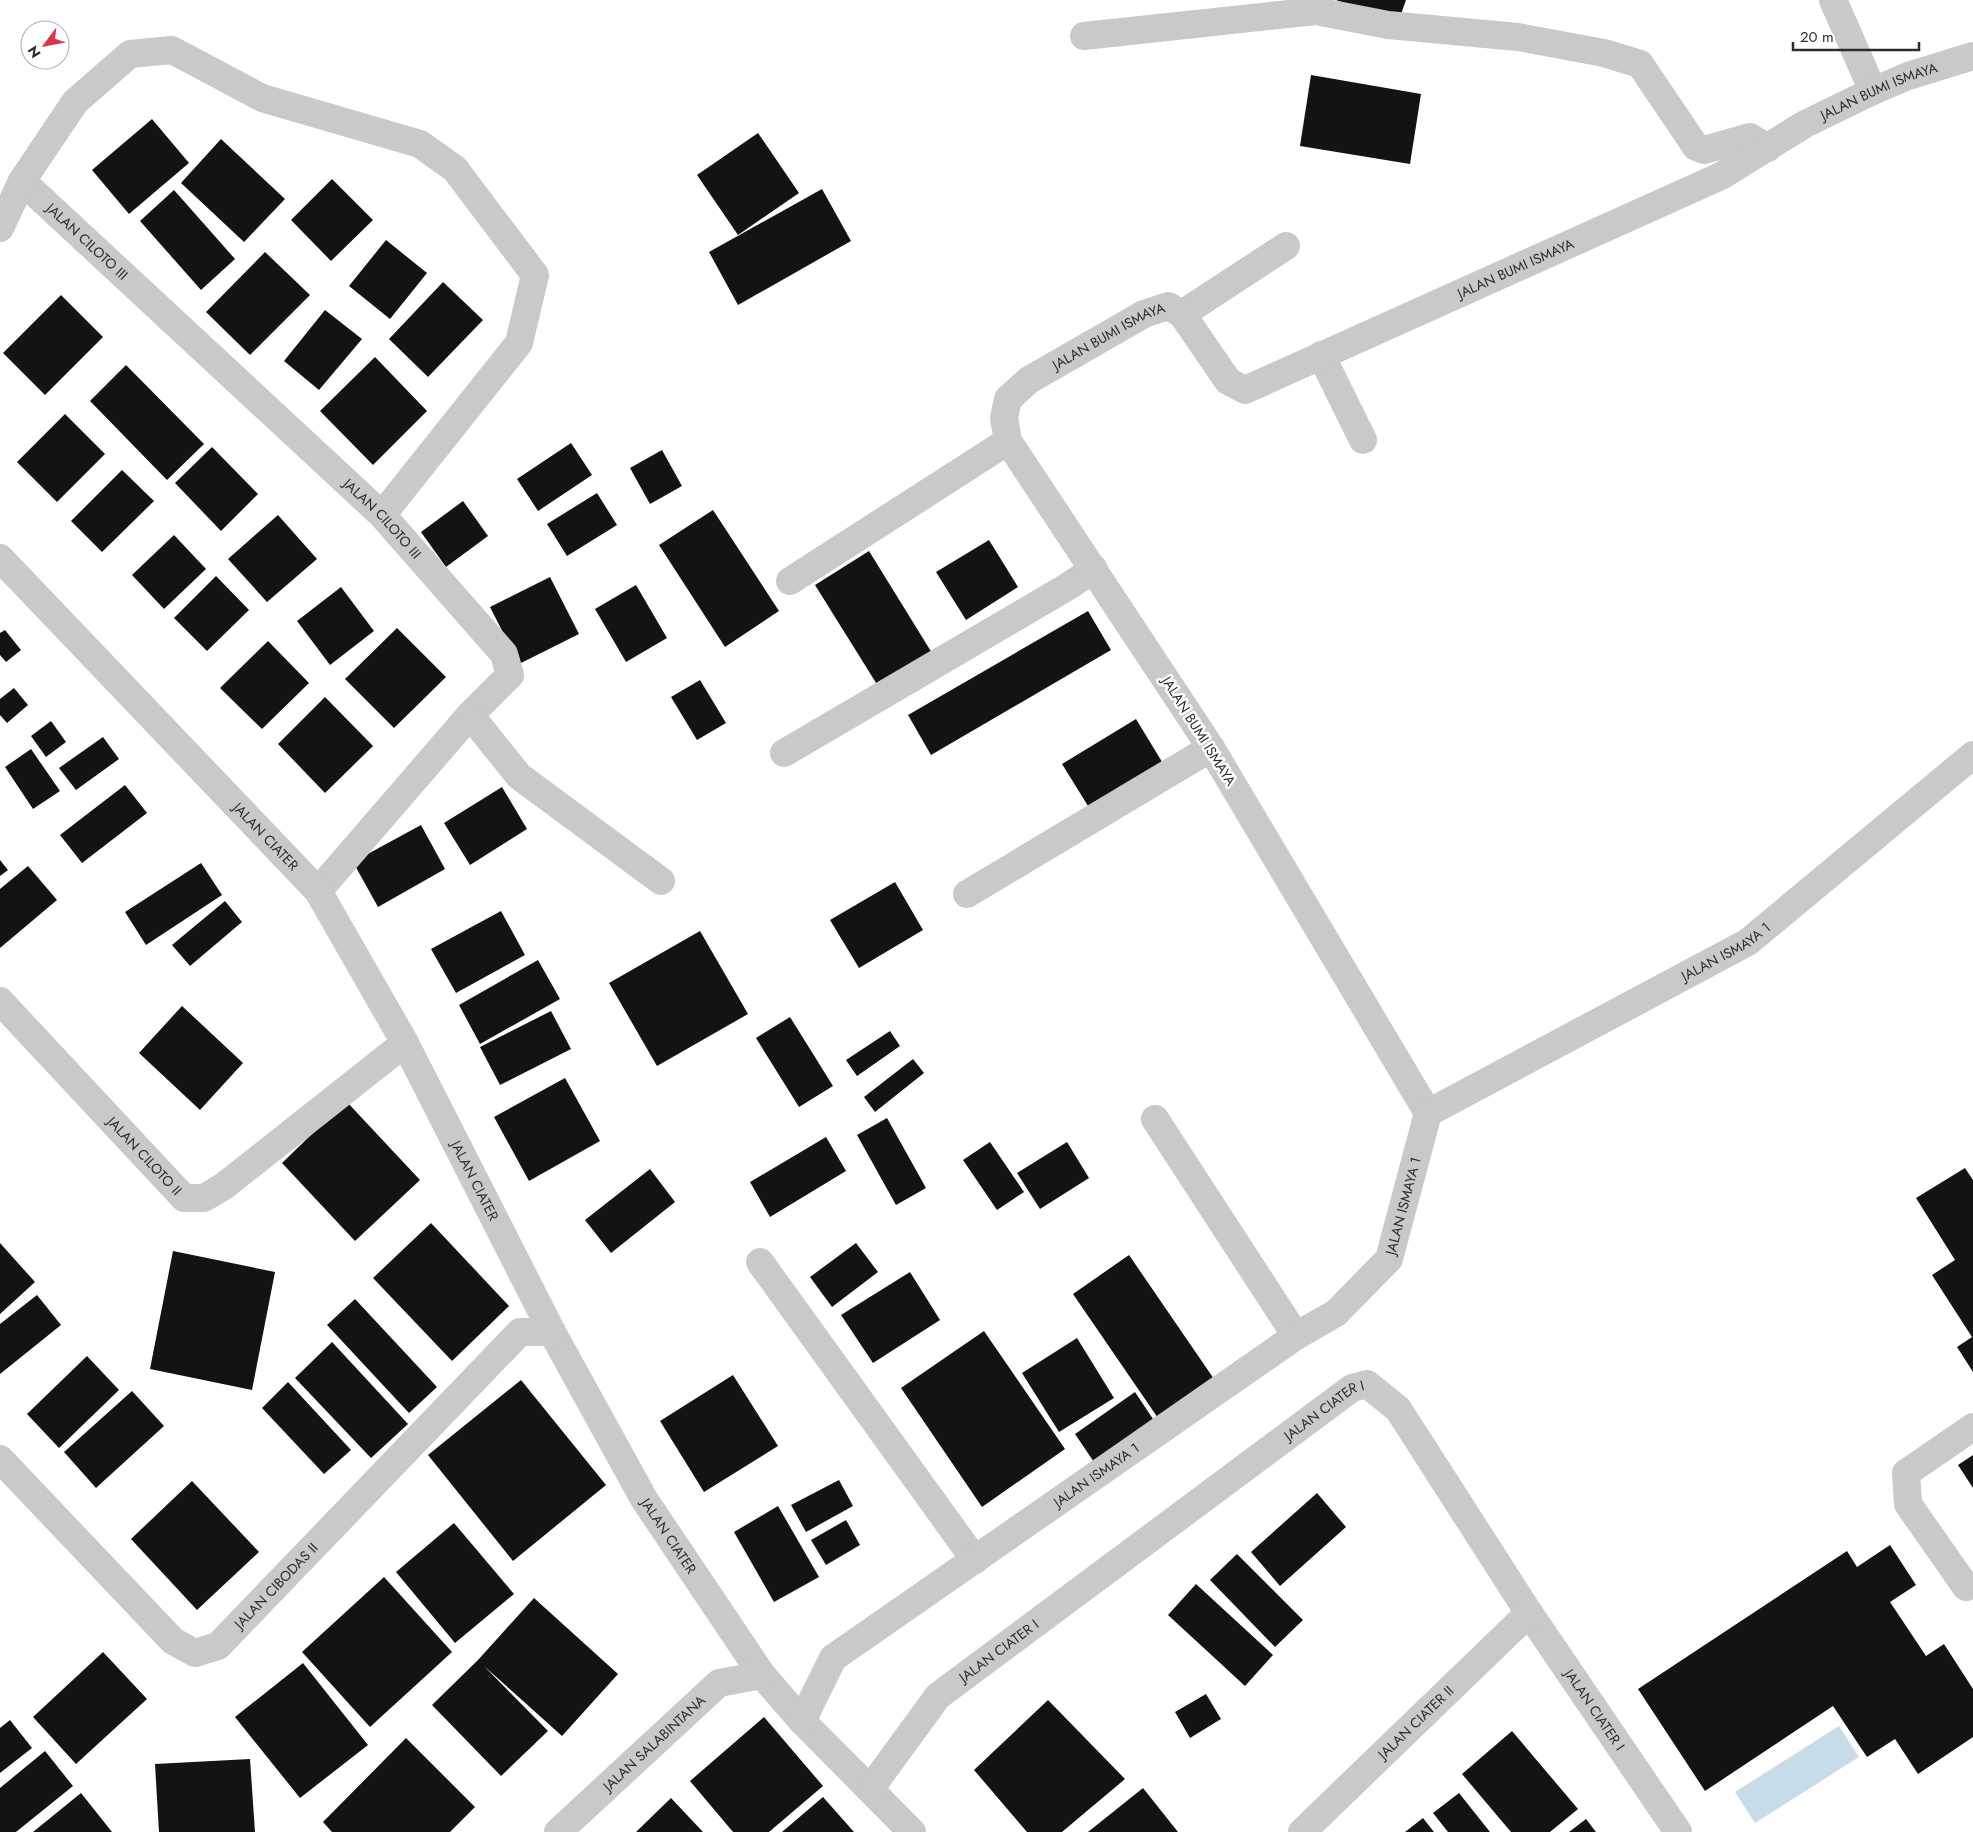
<svg xmlns="http://www.w3.org/2000/svg" width="1973" height="1832" font-family="Jost,sans-serif">
<rect width="100%" height="100%" fill="#fff"/>
<polygon fill="#c7dce8" points="1839,1726 1859,1757 1755,1823 1735,1792"/>
<g fill="#131313">
<polygon points="1336,0 1406,0 1398,23"/>
<polygon points="1311,75 1421,94 1410,164 1300,146"/>
<polygon points="152,119 189,163 129,214 92,170"/>
<polygon points="758,133 799,193 738,235 697,175"/>
<polygon points="221,139 285,199 244,242 181,183"/>
<polygon points="332,179 373,220 331,261 291,220"/>
<polygon points="822,189 851,241 738,305 709,252"/>
<polygon points="174,190 235,259 201,290 140,221"/>
<polygon points="386,240 427,273 390,319 349,286"/>
<polygon points="265,252 310,295 250,355 206,312"/>
<polygon points="443,282 483,320 428,377 389,339"/>
<polygon points="61,295 103,337 45,395 3,353"/>
<polygon points="325,310 362,339 319,390 284,361"/>
<polygon points="375,357 427,411 373,465 320,411"/>
<polygon points="126,365 204,444 167,480 90,401"/>
<polygon points="65,414 105,454 57,502 17,462"/>
<polygon points="571,443 592,475 538,511 517,479"/>
<polygon points="212,447 258,494 221,531 175,483"/>
<polygon points="662,450 682,486 650,504 630,468"/>
<polygon points="122,470 154,501 102,552 71,521"/>
<polygon points="597,493 617,525 567,556 547,524"/>
<polygon points="463,501 488,536 446,567 421,532"/>
<polygon points="713,510 779,611 725,647 659,545"/>
<polygon points="278,515 317,559 267,602 228,559"/>
<polygon points="174,535 206,569 164,609 132,575"/>
<polygon points="989,540 1018,587 966,620 936,572"/>
<polygon points="869,551 932,653 878,686 815,585"/>
<polygon points="216,576 249,610 207,651 174,618"/>
<polygon points="550,577 579,634 519,664 490,607"/>
<polygon points="636,585 667,638 626,662 595,609"/>
<polygon points="341,587 374,631 330,665 297,621"/>
<polygon points="1088,611 1111,650 931,755 908,715"/>
<polygon points="397,628 446,677 394,728 345,679"/>
<polygon points="5,630 21,650 6,662 0,655 0,633"/>
<polygon points="268,641 309,683 262,729 220,688"/>
<polygon points="700,680 726,723 697,740 671,697"/>
<polygon points="14,688 28,705 7,723 0,715 0,699"/>
<polygon points="325,697 373,746 325,793 278,744"/>
<polygon points="1136,719 1167,770 1093,814 1062,764"/>
<polygon points="51,721 66,742 46,757 31,736"/>
<polygon points="103,737 119,759 76,790 59,768"/>
<polygon points="31,749 60,791 33,809 5,767"/>
<polygon points="125,785 147,813 82,863 60,835"/>
<polygon points="502,787 527,829 470,865 444,823"/>
<polygon points="421,825 445,869 378,907 353,862"/>
<polygon points="0,860 8,870 0,876"/>
<polygon points="201,863 222,895 146,945 125,912"/>
<polygon points="28,866 57,900 0,948 0,889"/>
<polygon points="895,882 923,930 859,968 830,920"/>
<polygon points="225,901 242,922 190,966 172,945"/>
<polygon points="501,911 525,955 456,993 431,949"/>
<polygon points="700,931 748,1014 657,1066 609,983"/>
<polygon points="538,960 560,999 480,1044 459,1005"/>
<polygon points="182,1006 243,1063 200,1110 139,1053"/>
<polygon points="551,1011 571,1049 500,1085 480,1047"/>
<polygon points="790,1017 833,1086 799,1107 756,1038"/>
<polygon points="890,1031 900,1046 857,1076 846,1060"/>
<polygon points="913,1059 924,1073 875,1112 864,1097"/>
<polygon points="565,1078 600,1141 529,1181 494,1117"/>
<polygon points="346,1101 420,1180 355,1241 282,1163"/>
<polygon points="887,1118 926,1188 896,1205 857,1135"/>
<polygon points="826,1137 846,1171 770,1217 750,1182"/>
<polygon points="990,1142 1024,1192 997,1210 963,1160"/>
<polygon points="1067,1142 1089,1178 1040,1209 1017,1173"/>
<polygon points="1965,1168 1973,1180 1973,1372 1957,1347 1972,1337 1932,1275 1955,1260 1916,1198"/>
<polygon points="650,1169 675,1202 611,1253 585,1220"/>
<polygon points="431,1223 509,1306 452,1361 373,1278"/>
<polygon points="0,1243 35,1282 0,1314"/>
<polygon points="856,1243 878,1272 832,1307 810,1277"/>
<polygon points="173,1251 275,1272 252,1390 150,1369"/>
<polygon points="1129,1255 1214,1379 1158,1418 1073,1294"/>
<polygon points="910,1272 940,1320 873,1363 841,1315"/>
<polygon points="37,1295 61,1325 0,1374 0,1324"/>
<polygon points="355,1299 437,1387 409,1413 327,1325"/>
<polygon points="984,1331 1065,1449 982,1507 901,1388"/>
<polygon points="1077,1338 1114,1398 1059,1432 1022,1373"/>
<polygon points="332,1342 408,1424 371,1458 295,1378"/>
<polygon points="87,1356 119,1390 59,1448 27,1414"/>
<polygon points="733,1375 778,1446 704,1492 660,1421"/>
<polygon points="521,1380 606,1485 513,1561 428,1455"/>
<polygon points="288,1382 351,1450 324,1474 262,1408"/>
<polygon points="132,1391 164,1426 96,1488 64,1452"/>
<polygon points="1135,1392 1155,1422 1096,1465 1075,1434"/>
<polygon points="1973,1455 1973,1488 1958,1465"/>
<polygon points="839,1480 853,1506 806,1532 791,1505"/>
<polygon points="192,1481 259,1552 197,1610 131,1539"/>
<polygon points="1317,1493 1346,1527 1280,1586 1251,1552"/>
<polygon points="778,1506 819,1577 774,1602 734,1532"/>
<polygon points="846,1520 860,1545 826,1565 811,1540"/>
<polygon points="454,1523 514,1594 455,1643 396,1572"/>
<polygon points="1890,1545 1916,1585 1890,1602 1926,1656 1944,1644 1973,1689 1973,1737 1918,1774 1895,1739 1867,1757 1833,1706 1705,1791 1638,1689 1847,1551 1857,1567"/>
<polygon points="1237,1554 1303,1620 1275,1647 1210,1580"/>
<polygon points="384,1577 452,1652 370,1727 302,1652"/>
<polygon points="1196,1584 1273,1655 1245,1686 1168,1615"/>
<polygon points="534,1598 618,1674 562,1736 484,1666 548,1731 501,1776 432,1705 478,1660"/>
<polygon points="103,1652 147,1699 76,1764 33,1717"/>
<polygon points="303,1663 368,1745 300,1798 235,1717"/>
<polygon points="1206,1694 1221,1719 1190,1738 1175,1712"/>
<polygon points="1048,1700 1125,1779 1062,1832 1027,1832 974,1770"/>
<polygon points="764,1717 823,1786 769,1832 733,1832 690,1781"/>
<polygon points="10,1720 32,1748 0,1773 0,1728"/>
<polygon points="1512,1731 1578,1809 1550,1832 1511,1832 1462,1774"/>
<polygon points="406,1738 475,1807 450,1832 332,1832 323,1822"/>
<polygon points="45,1751 73,1786 16,1832 0,1832 0,1788"/>
<polygon points="250,1759 255,1832 159,1832 155,1764"/>
<polygon points="1143,1788 1178,1832 1088,1832"/>
<polygon points="81,1793 112,1832 33,1832"/>
<polygon points="1459,1793 1490,1832 1448,1832 1433,1813"/>
<polygon points="823,1797 854,1832 782,1832"/>
<polygon points="671,1798 703,1832 636,1832"/>
<polygon points="1423,1818 1434,1832 1405,1832"/>
<polygon points="1586,1819 1596,1832 1569,1832"/>
</g>
<g fill="none" stroke-linecap="round" stroke-linejoin="round">
<g stroke="#c9c9c9" stroke-width="28">
<polyline points="1833,0 1873,91"/>
<polyline points="1084,36 1316,11 1388,25 1518,37 1604,53 1640,64 1696,147 1704,150 1750,137 1768,148"/>
<path id="s1" d="M22,181l360,334 122,139 6,21 -40,40 -152,176"/>
<polyline points="0,228 22,181 75,102 130,54 172,50 262,98 420,144 455,169 535,275 519,343 382,515"/>
<polyline points="1182,314 1286,246"/>
<polyline points="1321,355 1363,440"/>
<path id="s2" d="M0,558l318,333 87,152 147,289 92,167 118,176 40,46 110,111"/>
<polyline points="790,581 1008,441"/>
<polyline points="470,715 519,776 661,881"/>
<polyline points="784,753 1067,587 1094,569"/>
<polyline points="967,894 1211,748"/>
<path id="s3" d="M0,1001l184,197h20l20,-12 181,-143"/>
<path id="s4" d="M1428,1113l-217,-365 -203,-307 -4,-23 4,-19 21,-19 115,-66 24,-8 14,8 46,67 17,9 476,-214 84,-52 68,-33 35,-15 65,-20"/>
<polyline points="1155,1119 1296,1336"/>
<polyline points="760,1262 975,1560"/>
<path id="s5" d="M0,1459l173,182 22,12 23,-7 302,-314h32"/>
<polyline points="1966,1587 1908,1504 1906,1473 1973,1427"/>
<path id="s6" d="M802,1721l31,-63 463,-322 40,-23 53,-54 39,-146 320,-171 225,-187"/>
<path id="s7" d="M870,1789l68,-93 414,-308 15,-4 31,25 131,204 149,219"/>
<path id="s8" d="M558,1832l161,-149 43,-8"/>
<path id="s9" d="M1302,1832l227,-219"/>
</g>
</g>
<g text-anchor="middle" stroke-width="5" stroke-linejoin="round" paint-order="stroke">
<g font-size="14" fill="#2c2c2c" stroke="#fff">
<text dy="5" stroke="none"><textPath href="#s4" startOffset="1840">JALAN BUMI ISMAYA</textPath></text>
<text dy="5" stroke="none"><textPath href="#s1" startOffset="89">JALAN CILOTO III</textPath></text>
<text dy="5" stroke="none"><textPath href="#s4" startOffset="1435">JALAN BUMI ISMAYA</textPath></text>
<text dy="5" stroke="none"><textPath href="#s4" startOffset="955">JALAN BUMI ISMAYA</textPath></text>
<text dy="5" stroke="none"><textPath href="#s1" startOffset="494">JALAN CILOTO III</textPath></text>
<text transform="translate(1199 731) rotate(58)" y="5">JALAN BUMI ISMAYA</text>
<text dy="5" stroke="none"><textPath href="#s2" startOffset="385">JALAN CIATER</textPath></text>
<text dy="5" stroke="none"><textPath href="#s6" startOffset="1246">JALAN ISMAYA 1</textPath></text>
<text dy="5" stroke="none"><textPath href="#s3" startOffset="212">JALAN CILOTO II</textPath></text>
<text dy="5" stroke="none"><textPath href="#s2" startOffset="790">JALAN CIATER</textPath></text>
<text dy="5" stroke="none"><textPath href="#s6" startOffset="811">JALAN ISMAYA 1</textPath></text>
<text dy="5" stroke="none"><textPath href="#s7" startOffset="596">JALAN CIATER I</textPath></text>
<text dy="5" stroke="none"><textPath href="#s6" startOffset="391">JALAN ISMAYA 1</textPath></text>
<text dy="5" stroke="none"><textPath href="#s2" startOffset="1195">JALAN CIATER</textPath></text>
<text dy="5" stroke="none"><textPath href="#s5" startOffset="384">JALAN CIBODAS II</textPath></text>
<text dy="5" stroke="none"><textPath href="#s7" startOffset="191">JALAN CIATER I</textPath></text>
<text dy="5" stroke="none"><textPath href="#s7" startOffset="1046">JALAN CIATER I</textPath></text>
<text dy="5" stroke="none"><textPath href="#s9" startOffset="158">JALAN CIATER II</textPath></text>
<text dy="5" stroke="none"><textPath href="#s8" startOffset="131">JALAN SALABINTANA</textPath></text>
</g>
</g>
<g transform="translate(45 45) rotate(238)"><circle r="24" fill="#ffffff" stroke="#ababab"/>
<path d="M0-4L9 19L0 12L-9 19Z" fill="#d93849"/>
<text y="-8" font-size="14" font-weight="bold" text-anchor="middle" fill="#2c2c2c">N</text>
</g>
<path d="M1793 42v8h126v-8" fill="none" stroke="#2c2c2c" stroke-width="2.5"/>
<text x="1800" y="42" font-size="15" fill="#2c2c2c" stroke="#ffffff" stroke-width="4" paint-order="stroke">20 m</text>
</svg>
